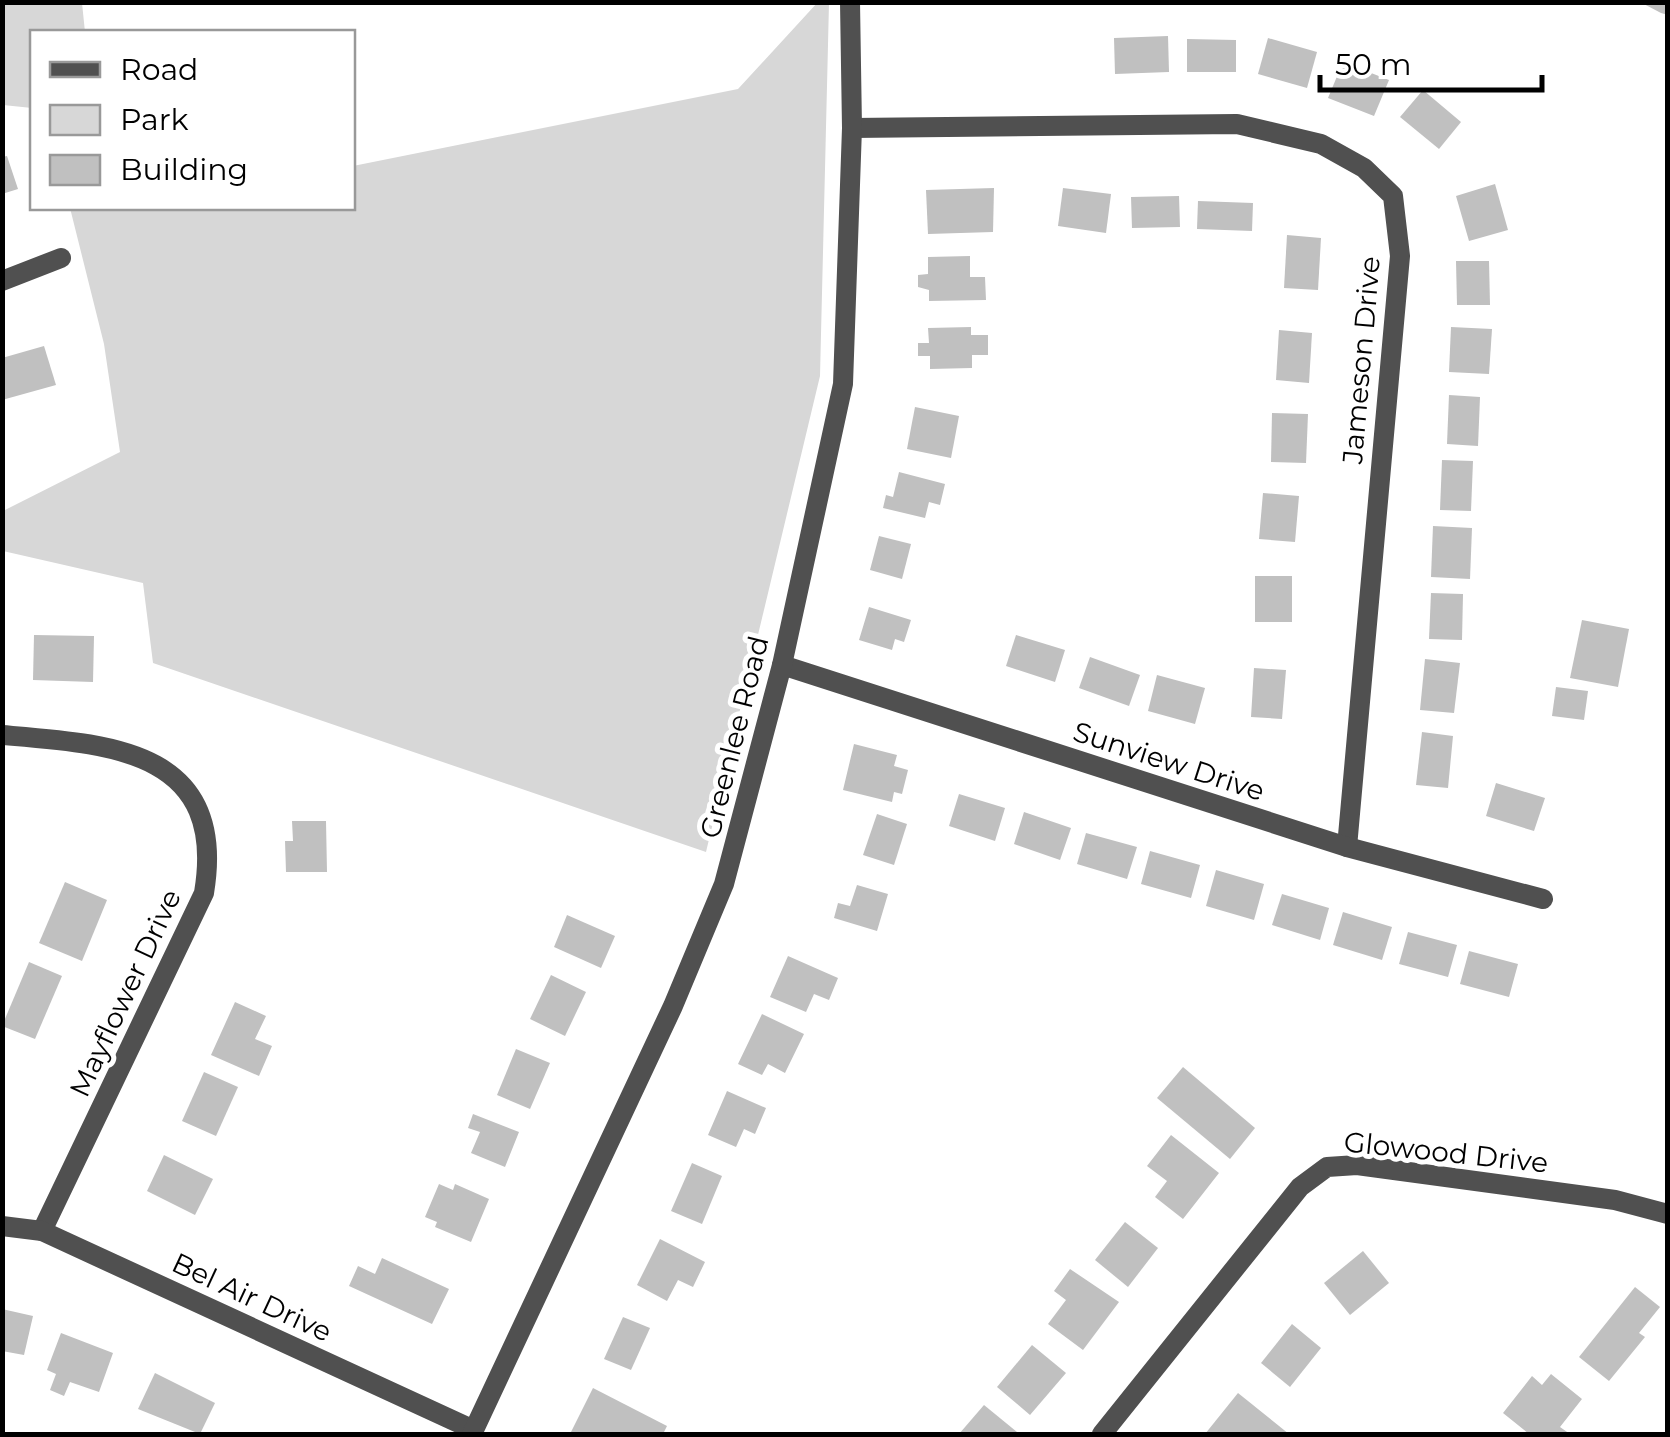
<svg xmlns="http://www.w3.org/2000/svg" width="1670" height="1437" font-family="Montserrat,sans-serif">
<rect width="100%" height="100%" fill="#fff"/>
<g fill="#d7d7d7">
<polygon points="818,2 829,3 820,376 706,852 153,663 143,583 3,551 3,511 120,452 104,344 70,208 352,208 353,166 738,89"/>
<polygon points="2,3 82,3 85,32 32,32 32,108 3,105"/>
</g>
<g fill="#c0c0c0">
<polygon points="1640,2 1668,2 1668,15 1661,13"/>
<polygon points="1168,36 1169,72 1115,74 1114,38"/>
<polygon points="1268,38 1317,52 1307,88 1258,74"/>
<polygon points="1187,39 1236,40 1236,72 1187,72"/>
<polygon points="1343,62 1389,80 1374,116 1328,98"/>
<polygon points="1423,90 1461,122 1439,149 1400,117"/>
<polygon points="7,156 18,189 2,194 2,157"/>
<polygon points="1495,184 1508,230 1469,241 1456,196"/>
<polygon points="994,188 993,232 928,234 926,190"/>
<polygon points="1063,188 1111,194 1106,233 1058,226"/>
<polygon points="1179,196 1180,227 1132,228 1131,197"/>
<polygon points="1198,201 1253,203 1252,231 1197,229"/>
<polygon points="1287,235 1321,238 1318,290 1284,288"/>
<polygon points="970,256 970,277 985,277 986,300 929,301 929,290 918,287 918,275 928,274 928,257"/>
<polygon points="1456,261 1489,261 1490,305 1457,305"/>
<polygon points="971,327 971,335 988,335 988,355 972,355 972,368 930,369 930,356 918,356 918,343 929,343 928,328"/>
<polygon points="1451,327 1492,329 1489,374 1449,372"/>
<polygon points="1279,330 1312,333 1309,383 1276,380"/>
<polygon points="44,346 56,385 2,400 2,358"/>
<polygon points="1449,395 1480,397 1478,446 1447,444"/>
<polygon points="915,407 959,416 951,458 907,449"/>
<polygon points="1272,413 1308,414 1306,463 1271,462"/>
<polygon points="1442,460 1473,461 1471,511 1440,510"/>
<polygon points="899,472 945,484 940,505 929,502 925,518 883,508 886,495 893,497"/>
<polygon points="1263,493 1299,496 1295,542 1259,539"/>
<polygon points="1433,526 1472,528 1470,579 1431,577"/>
<polygon points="879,536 911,544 902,579 870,570"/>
<rect x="1255" y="576" width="37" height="46"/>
<polygon points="1431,593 1463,594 1462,640 1429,639"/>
<polygon points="869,607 911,620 904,642 895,639 892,650 859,640"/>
<polygon points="1582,620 1629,629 1618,687 1570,678"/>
<polygon points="34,635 94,636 93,682 33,680"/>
<polygon points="1016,635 1065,650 1055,682 1006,666"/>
<polygon points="1090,657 1140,675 1129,706 1079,688"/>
<polygon points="1425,659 1460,663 1454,713 1420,710"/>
<polygon points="1254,668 1286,670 1282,719 1251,717"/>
<polygon points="1157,675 1205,688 1195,724 1148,711"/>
<polygon points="1556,687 1588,691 1584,720 1552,716"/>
<polygon points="1422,732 1453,736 1448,788 1416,785"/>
<polygon points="854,744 897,755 894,766 908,770 902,794 894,792 892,802 843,790"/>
<polygon points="1496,783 1545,798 1534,831 1486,816"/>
<polygon points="959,794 1005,808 995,841 949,826"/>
<polygon points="1024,812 1071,828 1060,860 1014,844"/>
<polygon points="877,814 907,824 894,865 863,855"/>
<polygon points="292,821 326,821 327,872 286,872 285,841 293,841"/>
<polygon points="1086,833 1137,847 1127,879 1077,864"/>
<polygon points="1150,851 1200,865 1191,898 1141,884"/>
<polygon points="1216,870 1264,884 1254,920 1206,906"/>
<polygon points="65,882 107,900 82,961 39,943"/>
<polygon points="857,885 888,894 877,931 834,918 838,903 850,906"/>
<polygon points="1282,894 1329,908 1320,940 1272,925"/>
<polygon points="1343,912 1392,927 1382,960 1333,945"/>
<polygon points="567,915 615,936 601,968 554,947"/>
<polygon points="1408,932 1457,945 1448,977 1399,964"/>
<polygon points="1469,951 1518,964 1509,997 1460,984"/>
<polygon points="788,956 838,978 829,1000 814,994 806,1012 770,997"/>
<polygon points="29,962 62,976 35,1039 2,1026"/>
<polygon points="551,975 586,992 565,1036 530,1019"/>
<polygon points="235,1002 266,1016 255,1039 272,1046 259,1076 211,1055"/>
<polygon points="762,1014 804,1034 785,1073 768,1064 762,1075 738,1064"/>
<polygon points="516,1049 550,1063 530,1109 497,1095"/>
<polygon points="1183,1067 1255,1128 1230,1159 1157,1098"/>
<polygon points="204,1072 238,1087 216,1136 182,1121"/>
<polygon points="727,1091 766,1108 755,1134 744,1129 736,1147 708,1135"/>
<polygon points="473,1114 519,1132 505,1167 471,1153 480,1132 468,1128"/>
<polygon points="1171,1135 1219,1173 1183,1219 1155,1197 1167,1181 1147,1166"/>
<polygon points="164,1155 213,1179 195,1215 147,1191"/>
<polygon points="692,1163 722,1176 702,1224 671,1211"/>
<polygon points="439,1184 453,1190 455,1184 489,1199 471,1242 435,1227 437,1222 425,1217"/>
<polygon points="1125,1222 1158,1248 1128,1287 1095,1260"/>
<polygon points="660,1239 705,1262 693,1287 678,1280 667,1301 637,1285"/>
<polygon points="1363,1251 1389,1283 1350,1315 1324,1283"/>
<polygon points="382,1258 449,1289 432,1324 349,1286 358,1266 375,1274"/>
<polygon points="1070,1269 1119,1302 1083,1350 1048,1324 1066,1300 1054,1291"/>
<polygon points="1635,1287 1660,1307 1639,1333 1645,1337 1609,1381 1579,1357"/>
<polygon points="2,1309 33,1316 24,1355 2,1351"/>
<polygon points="623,1317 650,1328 631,1370 604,1359"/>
<polygon points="1292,1324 1321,1348 1290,1387 1261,1363"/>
<polygon points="61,1333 113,1353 99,1392 70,1382 64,1396 50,1390 56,1374 47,1370"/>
<polygon points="1032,1345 1066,1373 1030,1415 997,1387"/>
<polygon points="155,1373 215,1403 200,1434 138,1409"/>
<polygon points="1551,1374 1582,1399 1560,1427 1570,1434 1529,1434 1503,1413 1532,1376 1542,1385"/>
<polygon points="593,1388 667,1426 663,1434 571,1432"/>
<polygon points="1238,1393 1289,1434 1205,1434"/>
<polygon points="984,1405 1017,1432 1015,1434 959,1434"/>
</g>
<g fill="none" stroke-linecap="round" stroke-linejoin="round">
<g stroke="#505050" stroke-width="20">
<polyline points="852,128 1237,124 1321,144 1364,168 1393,196 1400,256 1347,847"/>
<polyline points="2,281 61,258"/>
<polyline points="782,665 1347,847 1543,899"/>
<path d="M2,735c107,9 226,14 202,158l-162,338"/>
<polyline points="2,1226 42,1231 474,1430"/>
<polyline points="472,1434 673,1006 724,884 782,665 843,384 852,128 850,2"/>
<polyline points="1102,1434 1300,1187 1327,1167 1357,1165 1615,1200 1668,1214"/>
</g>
</g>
<g text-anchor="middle" stroke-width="10" stroke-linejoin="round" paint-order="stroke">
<g font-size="28" fill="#000" stroke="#fff">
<text transform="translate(1361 360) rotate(-85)" y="10">Jameson Drive</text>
<text transform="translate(734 737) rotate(-76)" y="10">Greenlee Road</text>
<text transform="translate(1169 761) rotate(18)" y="10">Sunview Drive</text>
<text transform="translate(125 993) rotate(-65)" y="10">Mayflower Drive</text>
<text transform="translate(1446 1152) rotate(6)" y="10">Glowood Drive</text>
<text transform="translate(252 1297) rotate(25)" y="10">Bel Air Drive</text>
</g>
</g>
<rect width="1670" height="1437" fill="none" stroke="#000000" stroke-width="10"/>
<rect x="30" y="30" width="325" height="180" fill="#ffffff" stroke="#999999" stroke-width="2.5"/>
<rect x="50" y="62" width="50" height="15" fill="#505050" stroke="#999999" stroke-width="2.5"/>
<text x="120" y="80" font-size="30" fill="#000000">Road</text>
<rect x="50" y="105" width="50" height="30" fill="#d7d7d7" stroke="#999999" stroke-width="2.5"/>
<text x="120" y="130" font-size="30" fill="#000000">Park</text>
<rect x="50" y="155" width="50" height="30" fill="#c0c0c0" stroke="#999999" stroke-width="2.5"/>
<text x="120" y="180" font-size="30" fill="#000000">Building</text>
<path d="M1320 75v15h222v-15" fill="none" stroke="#000000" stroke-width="5"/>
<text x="1335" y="75" font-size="30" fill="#000000" stroke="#ffffff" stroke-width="8" paint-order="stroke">50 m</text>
</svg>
